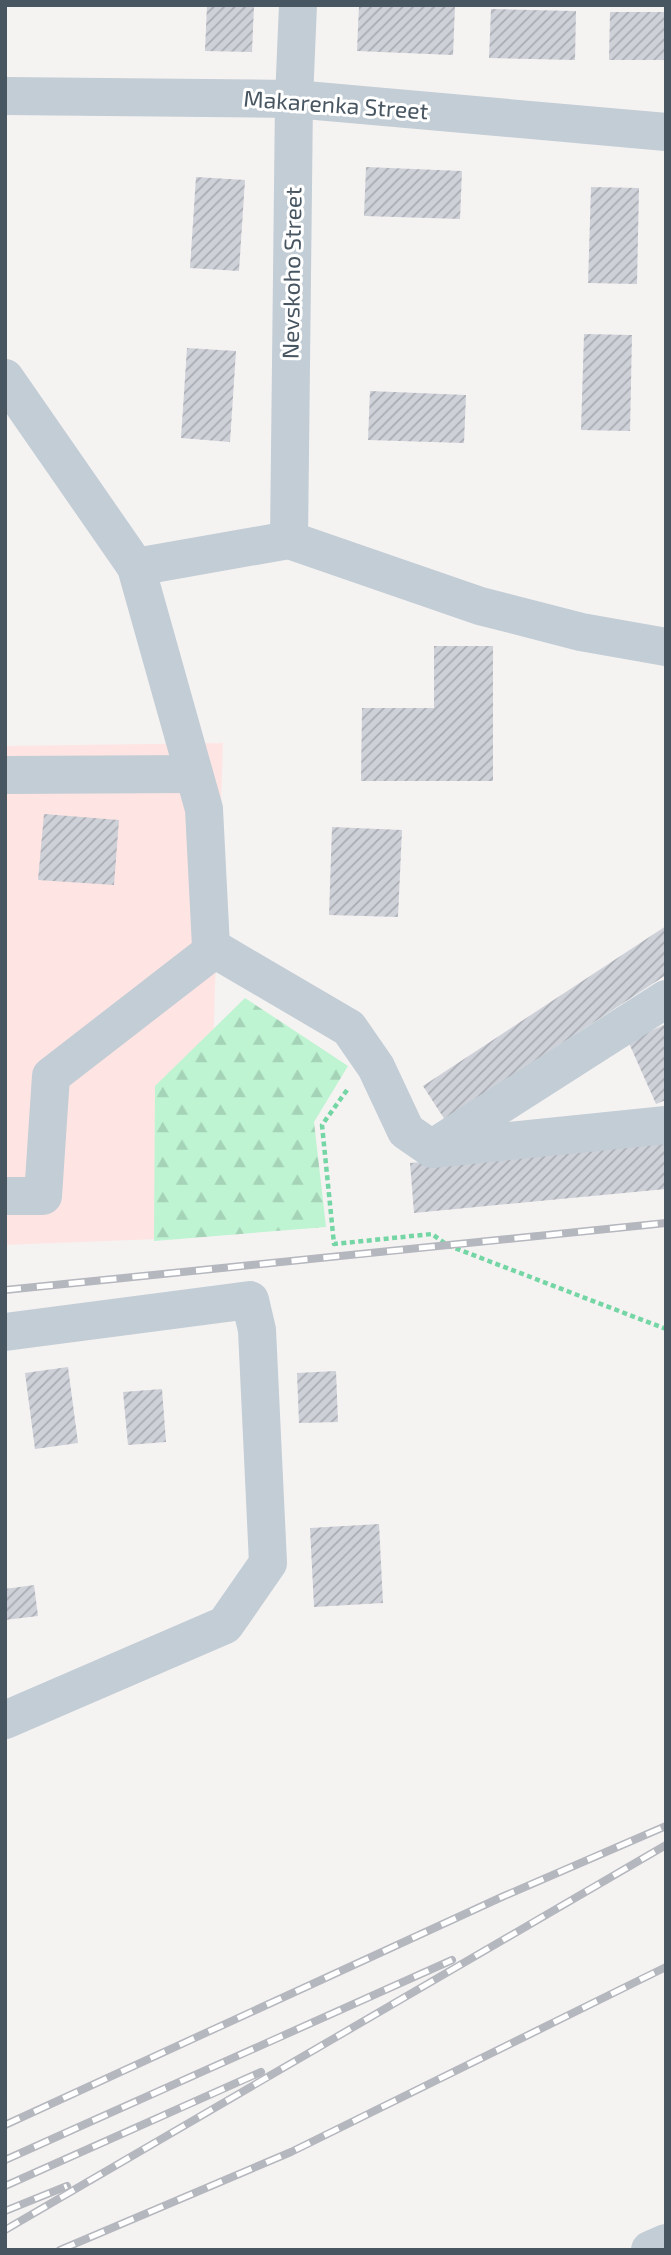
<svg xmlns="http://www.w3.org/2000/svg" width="671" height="2255" font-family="'Exo 2',sans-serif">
<defs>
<pattern id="forest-firs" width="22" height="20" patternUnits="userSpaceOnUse" patternTransform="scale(1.75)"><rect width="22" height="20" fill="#bef4d2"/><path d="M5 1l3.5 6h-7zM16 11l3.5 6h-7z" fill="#a5d3b7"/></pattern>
<pattern id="building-hatch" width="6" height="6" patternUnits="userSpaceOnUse" patternTransform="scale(1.75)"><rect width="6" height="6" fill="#ced1d8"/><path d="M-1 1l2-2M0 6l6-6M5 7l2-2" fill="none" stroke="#a9acb3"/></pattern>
</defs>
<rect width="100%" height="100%" fill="#f5f2f2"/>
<polygon fill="#fee5e3" points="223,743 207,1237 5,1245 5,746"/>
<polygon fill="url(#forest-firs)" points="245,998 348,1066 314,1122 326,1227 154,1241 155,1086"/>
<g fill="url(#building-hatch)">
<polygon points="207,5 254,5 252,52 205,51"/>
<polygon points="359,5 455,6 453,55 357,51"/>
<polygon points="491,9 576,11 575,60 489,58"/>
<polygon points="610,12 666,12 666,60 609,60"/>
<polygon points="366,167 462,171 460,219 364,216"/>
<polygon points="196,177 245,180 239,271 190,268"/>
<polygon points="591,187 639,188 637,284 588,283"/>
<polygon points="584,334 632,335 630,431 581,430"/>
<polygon points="187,348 236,351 230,442 181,438"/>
<polygon points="370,391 466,395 464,443 368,440"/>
<polygon points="434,646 493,646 493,781 361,781 362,708 434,708"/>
<polygon points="44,814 119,820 114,885 38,880"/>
<polygon points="332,827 402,830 398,917 329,915"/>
<polygon points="666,926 666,975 445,1120 423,1086"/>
<polygon points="666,1024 666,1100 656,1104 628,1041"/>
<polygon points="666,1139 666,1189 414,1213 410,1163"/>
<polygon points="68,1367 78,1443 35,1449 25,1373"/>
<polygon points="336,1371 338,1422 299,1423 297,1373"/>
<polygon points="162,1389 166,1442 128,1445 123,1392"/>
<polygon points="379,1524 383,1603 314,1607 310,1528"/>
<polygon points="34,1585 38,1616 5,1620 5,1589"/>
</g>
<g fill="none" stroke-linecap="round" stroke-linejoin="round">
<polyline stroke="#73d6a4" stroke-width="4.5" stroke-dasharray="5 3.5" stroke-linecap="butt" points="347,1090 322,1125 334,1244 432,1234 447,1245 666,1329"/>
<g stroke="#c2cdd5" stroke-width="38">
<polyline points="5,96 294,99 666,132"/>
<polyline points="5,378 136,567 204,809 211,947 349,1028 376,1067 406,1131 432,1149 666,1125"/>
<polyline points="289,540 294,99 298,5"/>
<polyline points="136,567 289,540 480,606 581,632 666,647"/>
<polyline points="5,775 194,774"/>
<polyline points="439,1144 666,999"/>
<polyline points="5,1196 43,1196 51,1076 215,949"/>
<polyline points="5,1332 250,1300 257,1330 268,1563 225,1625 5,1720"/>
<polyline points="650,2250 666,2243"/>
</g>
<g stroke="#b4b7bd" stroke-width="8">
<g id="rail">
<polyline points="5,1290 666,1223"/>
<polyline points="5,2125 504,1896 666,1826"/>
<polyline points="5,2160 452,1960"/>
<polyline points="5,2186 261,2072"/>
<polyline points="5,2211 67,2186"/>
<polyline points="5,2230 666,1845"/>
<polyline points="60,2250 291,2152 666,1967"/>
</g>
</g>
<use href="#rail" stroke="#fff" stroke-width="5" stroke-dasharray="16" stroke-linecap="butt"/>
</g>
<g text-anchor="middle" stroke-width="6" stroke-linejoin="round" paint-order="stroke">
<g font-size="23" fill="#485662" stroke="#fff">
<text transform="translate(336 105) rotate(4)" y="8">Makarenka Street</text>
<text transform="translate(292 273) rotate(-89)" y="8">Nevskoho Street</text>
</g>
</g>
<rect width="671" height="2255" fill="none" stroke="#485662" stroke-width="14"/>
</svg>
